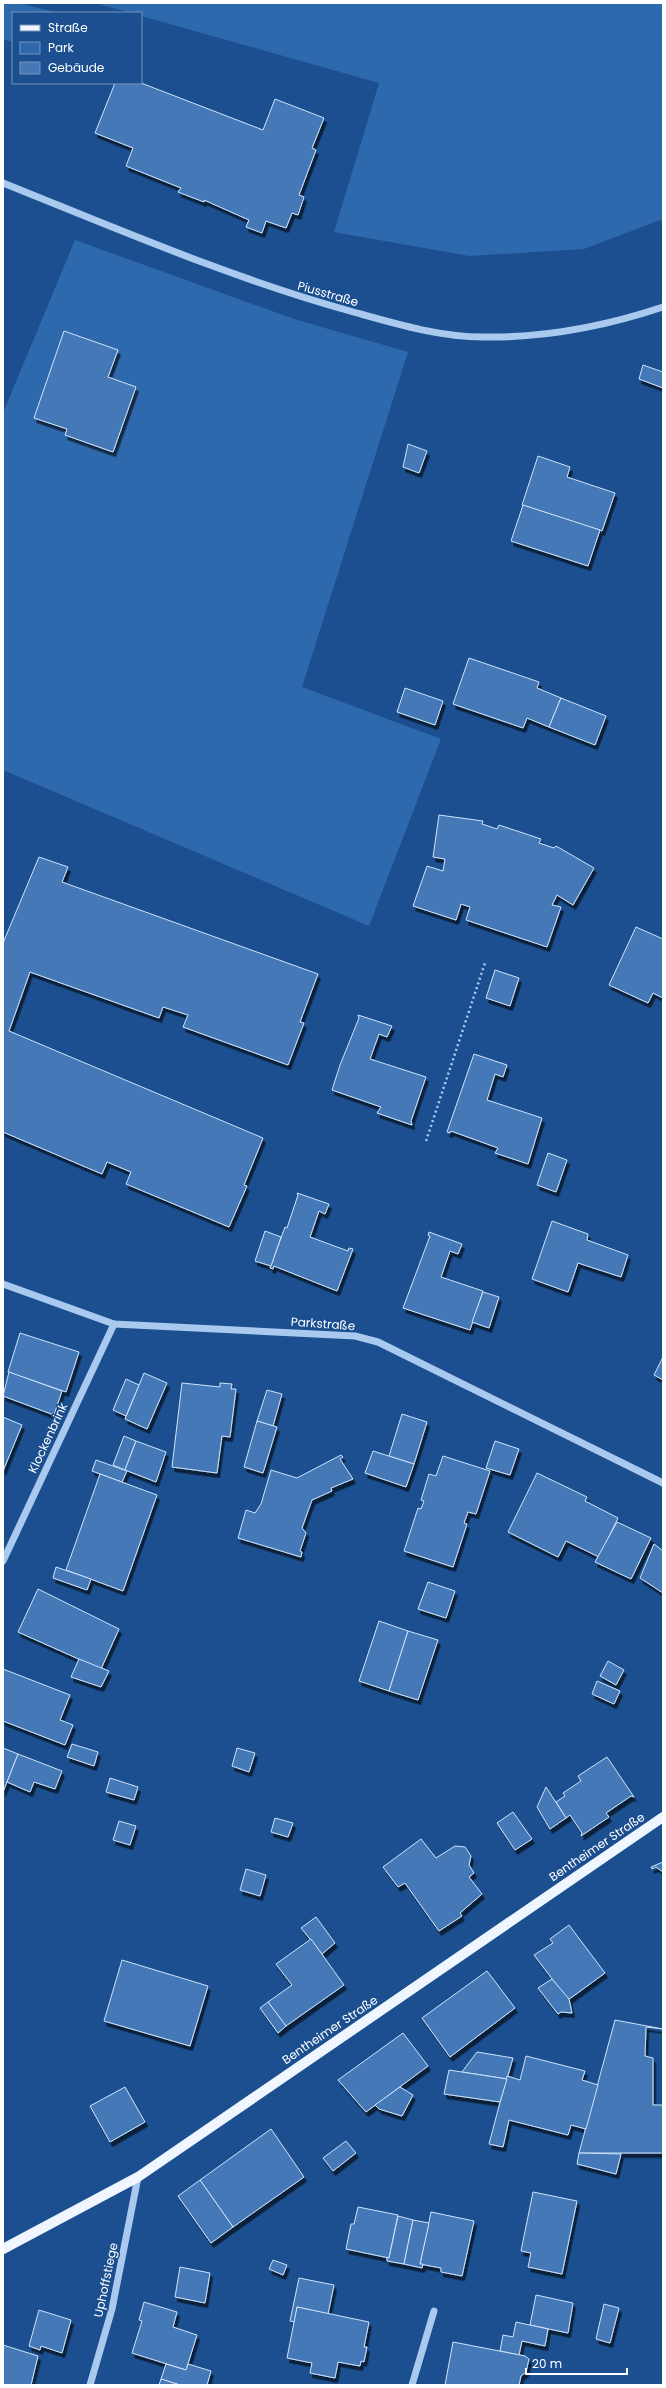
<svg xmlns="http://www.w3.org/2000/svg" width="666" height="2388" font-family="Poppins,sans-serif">
<defs>
<filter id="shadow"><feDropShadow dx="2.5" dy="4.5" stdDeviation="0" flood-color="#0009"/></filter>
</defs>
<rect width="100%" height="100%" fill="#1b4f8f"/>
<g fill="#2e69ad">
<polygon points="3,3 18,3 59,13 13,13 13,42 3,39"/>
<polygon points="95,3 663,3 663,219 584,249 469,256 334,232 379,83 141,16 141,13 131,13"/>
<polygon points="75,240 294,319 408,352 302,687 441,739 369,926 3,770 3,413"/>
</g>
<g fill="#4478b7" stroke="#cfe3fa" filter="url(#shadow)">
<polygon points="115,83 141,83 263,130 275,99 324,118 312,148 316,150 299,195 304,197 298,215 292,213 286,228 266,221 262,233 246,227 249,220 204,200 204,202 178,192 181,188 126,166 133,148 95,133"/>
<polygon points="64,331 118,350 108,377 136,387 113,452 65,435 67,429 34,418"/>
<polygon points="643,365 663,372 663,388 639,379"/>
<polygon points="408,444 427,451 419,473 403,467"/>
<polygon points="538,456 570,467 567,477 615,493 602,531 522,505"/>
<polygon points="523,505 600,530 588,566 511,541"/>
<polygon points="469,658 539,682 537,688 561,698 549,727 527,718 523,728 453,704"/>
<polygon points="405,688 443,701 435,725 397,712"/>
<polygon points="561,698 606,716 595,745 549,727"/>
<polygon points="439,815 483,821 482,824 497,829 499,825 541,839 539,843 554,848 556,846 594,868 573,905 557,895 552,905 561,907 547,947 466,920 470,907 461,904 456,920 413,906 427,866 443,871 445,859 433,857"/>
<polygon points="39,857 68,867 62,882 318,974 300,1022 304,1023 288,1065 183,1027 188,1015 163,1007 159,1018 30,972 9,1031 263,1138 244,1185 247,1186 229,1227 126,1184 131,1172 107,1162 102,1174 3,1132 3,943"/>
<polygon points="636,927 663,939 663,998 653,993 648,1003 609,985"/>
<polygon points="495,970 519,978 510,1006 486,998"/>
<polygon points="358,1015 392,1026 387,1037 379,1034 370,1059 426,1077 411,1121 412,1125 377,1113 381,1107 332,1090 340,1065 359,1018"/>
<polygon points="474,1054 507,1065 503,1077 495,1074 487,1100 542,1118 528,1164 495,1153 498,1148 451,1131 450,1133 447,1132"/>
<polygon points="548,1153 567,1160 556,1192 537,1185"/>
<polygon points="297,1193 329,1204 325,1214 319,1211 310,1237 348,1251 349,1248 353,1249 337,1291 274,1266 273,1269 270,1268 285,1227 287,1228 298,1195"/>
<polygon points="552,1221 588,1234 587,1240 628,1255 621,1277 578,1263 568,1292 532,1279"/>
<polygon points="265,1231 281,1237 271,1266 255,1261"/>
<polygon points="429,1232 462,1244 458,1254 450,1251 441,1277 483,1291 470,1330 403,1308 430,1236 428,1235"/>
<polygon points="483,1292 499,1297 489,1328 472,1322"/>
<polygon points="20,1333 79,1352 66,1392 8,1372"/>
<polygon points="663,1357 663,1380 654,1375"/>
<polygon points="9,1372 62,1391 54,1415 3,1396"/>
<polygon points="144,1373 167,1383 147,1429 125,1419"/>
<polygon points="126,1379 139,1385 126,1416 113,1410"/>
<polygon points="182,1383 220,1387 220,1383 232,1384 231,1389 236,1389 230,1437 222,1436 217,1473 172,1467"/>
<polygon points="267,1390 282,1394 273,1426 257,1421"/>
<polygon points="402,1414 427,1422 414,1464 389,1456"/>
<polygon points="3,1417 22,1425 3,1471"/>
<polygon points="257,1421 277,1427 263,1473 244,1467"/>
<polygon points="124,1436 136,1441 125,1470 113,1465"/>
<polygon points="136,1441 166,1452 156,1482 125,1470"/>
<polygon points="495,1441 519,1449 510,1475 486,1468"/>
<polygon points="373,1451 414,1464 406,1487 365,1473"/>
<polygon points="341,1455 343,1457 340,1459 353,1479 331,1488 332,1491 312,1500 302,1528 306,1533 300,1551 302,1552 301,1557 238,1538 246,1510 255,1513 261,1504 271,1470 297,1478"/>
<polygon points="443,1456 490,1471 476,1514 468,1512 464,1523 467,1524 453,1567 404,1551 418,1508 421,1509 424,1501 421,1500 429,1474 436,1476"/>
<polygon points="96,1460 127,1471 122,1482 92,1471"/>
<polygon points="537,1473 587,1497 585,1501 618,1518 599,1557 566,1541 558,1557 508,1532"/>
<polygon points="100,1474 157,1495 123,1591 66,1570"/>
<polygon points="617,1522 651,1538 631,1579 595,1562"/>
<polygon points="654,1544 663,1551 663,1593 640,1578"/>
<polygon points="56,1567 91,1579 87,1590 53,1578"/>
<polygon points="428,1582 455,1591 446,1618 418,1609"/>
<polygon points="38,1589 119,1629 101,1669 18,1632"/>
<polygon points="379,1621 408,1631 389,1691 359,1681"/>
<polygon points="408,1631 438,1640 418,1700 389,1691"/>
<polygon points="79,1659 109,1671 101,1687 71,1677"/>
<polygon points="608,1661 624,1670 616,1685 600,1676"/>
<polygon points="3,1669 70,1695 60,1720 73,1725 65,1745 3,1721"/>
<polygon points="597,1681 620,1691 614,1704 592,1694"/>
<polygon points="72,1744 98,1752 94,1766 67,1757"/>
<polygon points="3,1748 18,1754 3,1792"/>
<polygon points="237,1748 255,1753 249,1772 232,1766"/>
<polygon points="18,1754 62,1771 55,1789 34,1782 30,1792 7,1782"/>
<polygon points="607,1757 634,1797 631,1796 606,1813 609,1817 581,1836 582,1833 570,1815 566,1818 556,1802 565,1796 563,1793 581,1781 578,1776"/>
<polygon points="110,1778 138,1787 134,1800 106,1792"/>
<polygon points="546,1787 566,1818 550,1829 537,1807"/>
<polygon points="513,1812 532,1839 515,1850 497,1823"/>
<polygon points="275,1818 293,1823 288,1837 271,1832"/>
<polygon points="119,1821 136,1826 130,1845 113,1840"/>
<polygon points="421,1839 436,1858 455,1846 465,1847 471,1856 469,1865 474,1873 469,1877 482,1894 460,1913 462,1916 439,1931 405,1883 398,1887 383,1867"/>
<polygon points="663,1862 663,1872 656,1867 652,1869 651,1867"/>
<polygon points="246,1869 266,1875 260,1896 240,1890"/>
<polygon points="316,1917 335,1943 322,1954 301,1928"/>
<polygon points="569,1925 605,1973 568,2000 534,1955 553,1943 550,1939"/>
<polygon points="311,1939 344,1985 286,2026 268,2002 292,1985 276,1964"/>
<polygon points="122,1960 208,1986 190,2046 104,2021"/>
<polygon points="487,1971 515,2008 450,2057 422,2018"/>
<polygon points="552,1979 569,1999 572,2013 561,2012 558,2014 538,1988"/>
<polygon points="268,2002 286,2026 278,2033 260,2008"/>
<polygon points="615,2020 663,2029 646,2027 645,2056 653,2058 653,2105 663,2105 663,2153 579,2153"/>
<polygon points="403,2033 428,2066 366,2112 338,2080"/>
<polygon points="477,2052 513,2058 507,2079 462,2072"/>
<polygon points="526,2056 585,2071 582,2080 598,2085 586,2129 571,2125 568,2135 509,2120 503,2147 489,2144 507,2076 520,2080"/>
<polygon points="449,2070 507,2079 500,2102 444,2094"/>
<polygon points="125,2087 145,2122 110,2142 90,2106"/>
<polygon points="400,2087 413,2095 402,2116 379,2109 375,2105"/>
<polygon points="271,2129 304,2177 233,2227 200,2180"/>
<polygon points="346,2141 356,2153 333,2171 323,2158"/>
<polygon points="579,2153 621,2154 616,2174 577,2164"/>
<polygon points="200,2180 233,2227 211,2243 178,2196"/>
<polygon points="533,2192 577,2201 562,2274 528,2267 531,2253 521,2251"/>
<polygon points="358,2207 398,2215 389,2258 346,2249 351,2224 354,2224"/>
<polygon points="431,2212 474,2221 462,2276 441,2272 441,2268 420,2264"/>
<polygon points="398,2216 413,2220 404,2264 387,2261 387,2257 389,2258"/>
<polygon points="413,2220 429,2223 420,2264 423,2264 422,2268 404,2264"/>
<polygon points="273,2260 287,2265 283,2275 269,2269"/>
<polygon points="180,2267 210,2273 205,2303 175,2297"/>
<polygon points="299,2278 334,2285 328,2314 297,2307 295,2322 290,2321"/>
<polygon points="536,2295 573,2303 568,2333 530,2325"/>
<polygon points="144,2302 177,2312 173,2327 197,2335 186,2370 132,2353 142,2321 139,2320"/>
<polygon points="604,2304 619,2308 610,2343 596,2339"/>
<polygon points="297,2307 369,2322 364,2347 367,2347 364,2362 361,2361 360,2366 338,2362 335,2378 310,2373 312,2363 287,2358"/>
<polygon points="39,2310 71,2320 62,2353 41,2346 40,2350 29,2346"/>
<polygon points="516,2322 548,2329 545,2346 522,2341 519,2355 500,2351 503,2335 513,2337"/>
<polygon points="453,2342 525,2356 529,2359 526,2372 521,2376 519,2385 445,2385"/>
<polygon points="3,2345 38,2356 31,2385 3,2385"/>
<polygon points="166,2364 186,2370 188,2364 211,2371 207,2385 180,2385 161,2379"/>
<polygon points="161,2379 180,2385 159,2385"/>
</g>
<g fill="none" stroke-linecap="round" stroke-linejoin="round">
<polyline stroke="#a9c9ee" stroke-width="2.5" stroke-dasharray="2 3" stroke-linecap="butt" points="426,1141 485,963"/>
<g stroke="#a9c9ee" stroke-width="7">
<path d="M3,183c115,46 228,95 347,128 43,12 88,26 133,26 60,1 123,-11 180,-30"/>
<polyline points="3,1284 114,1324 355,1336 378,1342 663,1483"/>
<polyline points="3,1561 114,1324"/>
<polyline points="90,2385 112,2309 138,2177"/>
<polyline points="412,2385 434,2311"/>
</g>
<polyline stroke="#f0f6ff" stroke-width="10" points="3,2249 138,2177 663,1817"/>
</g>
<g text-anchor="middle" stroke-width="3" stroke-linejoin="round" paint-order="stroke">
<g font-size="12" fill="#fff" stroke="#1b4f8f">
<text transform="translate(328 294) rotate(16)" y="4">Piusstraße</text>
<text transform="translate(323 1324) rotate(4)" y="4">Parkstraße</text>
<text transform="translate(48 1438) rotate(-65)" y="4">Klockenbrink</text>
<text transform="translate(597 1847) rotate(-34)" y="4">Bentheimer Straße</text>
<text transform="translate(330 2030) rotate(-34)" y="4">Bentheimer Straße</text>
<text transform="translate(106 2280) rotate(-78)" y="4">Uphoffstiege</text>
</g>
</g>
<rect width="666" height="2388" fill="none" stroke="#ffffff" stroke-width="8"/>
<rect x="12" y="12" width="130" height="72" fill="#1b4f8f" stroke="#7695bc"/>
<rect x="20" y="25" width="20" height="6" fill="#f0f6ff" stroke="#7695bc"/>
<text x="48" y="32" font-size="12" fill="#ffffff">Straße</text>
<rect x="20" y="42" width="20" height="12" fill="#2e69ad" stroke="#7695bc"/>
<text x="48" y="52" font-size="12" fill="#ffffff">Park</text>
<rect x="20" y="62" width="20" height="12" fill="#4478b7" stroke="#7695bc"/>
<text x="48" y="72" font-size="12" fill="#ffffff">Gebäude</text>
<path d="M526 2368v6h101v-6" fill="none" stroke="#ffffff" stroke-width="2"/>
<text x="532" y="2368" font-size="12" fill="#ffffff" stroke="#1b4f8f" stroke-width="3" paint-order="stroke">20 m</text>
</svg>
